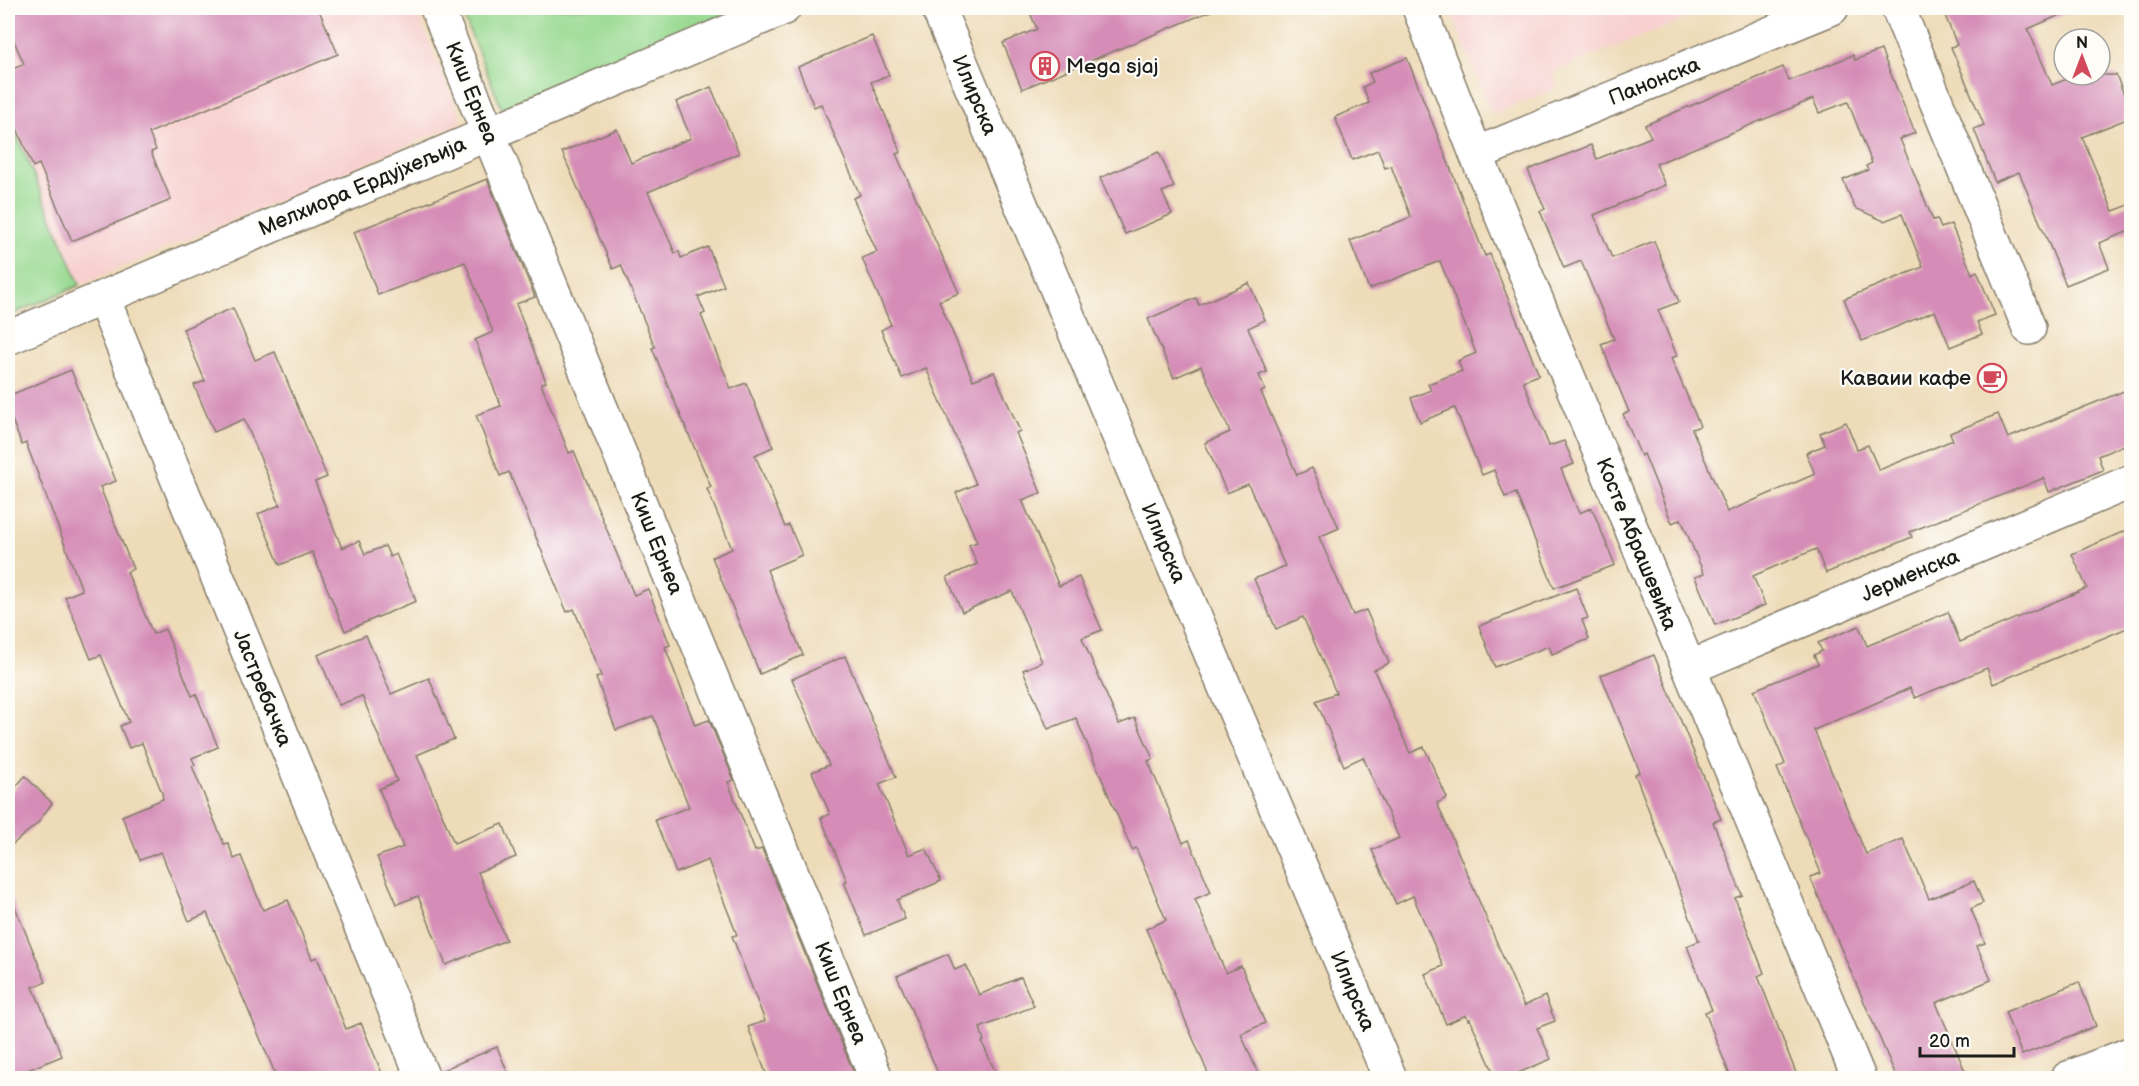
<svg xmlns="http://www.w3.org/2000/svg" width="2139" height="1086" font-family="'Balsamiq Sans',sans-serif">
<rect width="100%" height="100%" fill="#fdfcf7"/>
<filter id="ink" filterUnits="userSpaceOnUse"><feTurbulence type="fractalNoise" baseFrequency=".0167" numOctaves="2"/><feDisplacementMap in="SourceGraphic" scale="12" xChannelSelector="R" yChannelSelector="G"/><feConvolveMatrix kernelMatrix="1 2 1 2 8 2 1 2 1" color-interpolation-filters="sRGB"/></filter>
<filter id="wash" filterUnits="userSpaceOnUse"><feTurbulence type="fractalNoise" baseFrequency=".008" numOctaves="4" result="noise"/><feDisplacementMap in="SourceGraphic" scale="24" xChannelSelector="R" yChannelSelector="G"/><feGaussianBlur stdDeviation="1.35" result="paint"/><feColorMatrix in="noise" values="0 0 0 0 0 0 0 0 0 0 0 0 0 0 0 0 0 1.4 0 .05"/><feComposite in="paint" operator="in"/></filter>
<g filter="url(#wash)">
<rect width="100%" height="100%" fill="#eedcb9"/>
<g fill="#f7d0cf">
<polygon points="8,8 415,8 463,122 8,316 8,69 18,64 8,40"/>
<polygon points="1449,8 1713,8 1552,72 1558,88 1492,114"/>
</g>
<g fill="#97d990" stroke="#5a7a56" stroke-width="1.5">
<polygon points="460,8 740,8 502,109"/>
<polygon points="8,114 80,285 8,316"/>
</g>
<g id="blocks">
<g fill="#d58db7">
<polygon points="8,8 318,8 338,54 149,133 156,150 151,152 171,200 72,241 39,164 33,167 8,107 8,71 24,64 8,27"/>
<polygon points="1028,8 1218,8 1022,89 1003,43 1037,29"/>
<polygon points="1942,8 2076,8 2028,29 2052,85 2077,75 2116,75 2132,113 2132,117 2082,137 2113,211 2132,204 2132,230 2099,243 2109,268 2066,285 2019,172 1995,182 1974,129 1984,125 1951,47 1957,45"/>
<polygon points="872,36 889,75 871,82 901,152 896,154 959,293 939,301 973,380 994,372 1020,431 1016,433 1041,493 1022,500 1059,586 1079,577 1102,630 1082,638 1119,724 1135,718 1153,759 1148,761 1183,843 1189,840 1211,892 1195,899 1226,973 1241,966 1265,1023 1241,1034 1260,1078 1210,1078 1146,929 1166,920 1136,848 1132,850 1076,718 1048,729 1023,670 1042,662 1012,591 962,612 947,577 977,564 969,545 977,542 956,493 976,484 926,368 902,378 881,330 891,325 862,258 877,252 853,198 860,195 821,104 814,107 798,67"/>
<polygon points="1881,50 1915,133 1900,139 1933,220 1937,219 1941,228 1951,224 1972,274 1977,271 1995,315 1977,322 1982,334 1950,347 1935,311 1862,341 1844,299 1923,267 1902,214 1884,221 1855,208 1843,180 1868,170 1866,166 1872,163 1848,102 1819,113 1813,99 1656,164 1665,185 1594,215 1612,258 1654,241 1679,302 1658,310 1677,356 1671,358 1700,426 1692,429 1727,512 1815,474 1806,453 1825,445 1820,433 1846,422 1857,449 1868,445 1879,470 1953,440 1950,433 1998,414 2008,438 2124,391 2132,409 2132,442 2098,456 2103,470 2049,492 2044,478 1910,532 1912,537 1826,573 1816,549 1753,576 1765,605 1715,625 1695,577 1704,574 1681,519 1672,523 1644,454 1641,456 1623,414 1629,412 1601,344 1614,339 1581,261 1564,268 1540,211 1545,209 1528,170 1591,145 1597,159 1651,137 1645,125 1783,67 1789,81 1853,55 1855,60"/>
<polygon points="1407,58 1485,256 1490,254 1539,375 1523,381 1549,446 1564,441 1574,464 1561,469 1579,513 1592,508 1615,565 1554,588 1516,493 1505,497 1494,470 1482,475 1455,408 1420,422 1411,398 1431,390 1428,384 1462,371 1458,361 1476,353 1440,261 1369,289 1350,241 1411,217 1391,166 1385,168 1378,150 1352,160 1335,117 1369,103 1363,87 1373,82 1369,73"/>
<polygon points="711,87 739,153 648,192 675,253 679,252 681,258 708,247 724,286 698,297 705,313 701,315 731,389 746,383 773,447 755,455 785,527 789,525 802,555 767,570 803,655 760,674 712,557 732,549 707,489 711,487 652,348 655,347 621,265 613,269 562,152 617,129 631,163 691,138 676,102"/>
<polygon points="1159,152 1174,187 1162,192 1172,214 1125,234 1100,178"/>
<polygon points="487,179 535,297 516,304 546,382 541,384 569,453 574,451 634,595 648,589 670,645 665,647 695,725 709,720 734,780 728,782 755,851 762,849 856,1078 768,1078 748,1027 765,1021 732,936 737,935 708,860 676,873 655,820 689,807 653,716 616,730 596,678 601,676 574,609 567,612 509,472 500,476 476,415 501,406 475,340 493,332 465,262 378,295 354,232"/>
<polygon points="1249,283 1265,320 1248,328 1267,372 1259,375 1265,390 1261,392 1297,475 1312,468 1339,528 1319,537 1353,615 1366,610 1389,663 1374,670 1410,753 1424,747 1447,798 1437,803 1524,1006 1545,996 1555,1021 1537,1028 1551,1059 1506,1078 1496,1078 1470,1019 1468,1020 1466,1015 1446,1024 1425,974 1443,966 1441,961 1413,896 1396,904 1372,850 1399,838 1363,757 1344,766 1316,701 1336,693 1326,669 1303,617 1276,629 1254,579 1285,566 1248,484 1227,493 1205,443 1230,432 1201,366 1174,378 1148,319 1196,298 1199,305"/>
<polygon points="233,308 255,360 275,352 327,477 315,482 342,548 359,541 365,554 385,546 390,557 396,554 416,601 345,631 312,552 280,565 258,514 280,505 244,419 214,432 194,385 205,381 183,329"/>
<polygon points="71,370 116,481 100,487 133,569 127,572 153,634 165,629 192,696 196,694 218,747 192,758 195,765 192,766 224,844 228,843 234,859 241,856 263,910 288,900 312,959 317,957 346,1029 361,1023 384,1078 277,1078 207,913 189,921 161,852 140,860 122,816 163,799 162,793 142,743 129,748 120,726 129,722 101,655 91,659 65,597 82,590 26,443 22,445 8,410 8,396"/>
<polygon points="2132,528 2132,626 1993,684 1987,668 1915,698 1910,688 1814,730 1866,854 1903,839 1929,899 1974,881 1983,903 1971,909 1985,943 1977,946 1991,980 1936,1003 1968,1078 1897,1078 1810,877 1821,873 1777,768 1785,764 1754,690 1818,664 1814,655 1822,651 1818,643 1859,626 1867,646 1948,612 1960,642 2087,588 2072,554"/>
<polygon points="1576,588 1588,618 1582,620 1589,639 1552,654 1549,646 1495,667 1479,626"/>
<polygon points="366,635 391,694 429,678 454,739 417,755 454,843 503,824 516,857 478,872 506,940 446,965 418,896 397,904 377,857 403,847 379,789 397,781 362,696 339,705 318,655"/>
<polygon points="1654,655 1721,819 1713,822 1742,895 1735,898 1764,973 1758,976 1798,1078 1731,1078 1705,1012 1712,1010 1687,946 1699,941 1635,774 1640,772 1601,675"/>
<polygon points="845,656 896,777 879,784 909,855 926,848 941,881 897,900 905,919 866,935 844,882 847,881 821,818 830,814 812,772 829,765 792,679"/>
<polygon points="25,776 52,803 37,824 8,848 8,796"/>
<polygon points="8,890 46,982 33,987 62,1056 8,1078"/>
<polygon points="948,954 955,970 966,965 979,995 1021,977 1034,1006 980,1028 984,1041 982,1042 998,1078 940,1078 897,976"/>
<polygon points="2079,982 2096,1026 2022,1055 2005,1012"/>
<polygon points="497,1047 510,1078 441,1078 440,1071"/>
</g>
</g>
</g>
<g filter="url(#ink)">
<use href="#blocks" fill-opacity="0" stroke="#857c6a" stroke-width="1.5"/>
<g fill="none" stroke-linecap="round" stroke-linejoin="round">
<g stroke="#857c6a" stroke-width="36">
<g id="minor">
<polyline points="437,8 876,1078"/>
<polyline points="938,8 1390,1078"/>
<polyline points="1419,8 1476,154 1859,1078"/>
<polyline points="1898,8 2029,328"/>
<polyline points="1476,154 1832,8"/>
<polyline points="103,298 423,1078"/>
<polyline points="8,338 784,8"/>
<polyline points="1689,668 2132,481"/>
<polyline points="2068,1078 2132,1053"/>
</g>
</g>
<use href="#minor" stroke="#fff" stroke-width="33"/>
</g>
</g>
<defs>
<g id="building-ring" transform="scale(1.5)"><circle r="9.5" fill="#fdfcf7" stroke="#d1495b" stroke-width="1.5"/><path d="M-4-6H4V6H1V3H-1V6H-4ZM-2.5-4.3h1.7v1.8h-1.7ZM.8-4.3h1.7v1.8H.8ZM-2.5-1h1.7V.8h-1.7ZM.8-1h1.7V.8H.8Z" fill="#d1495b"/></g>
<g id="cafe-ring" transform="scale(1.5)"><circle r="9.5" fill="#fdfcf7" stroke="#d1495b" stroke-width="1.5"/><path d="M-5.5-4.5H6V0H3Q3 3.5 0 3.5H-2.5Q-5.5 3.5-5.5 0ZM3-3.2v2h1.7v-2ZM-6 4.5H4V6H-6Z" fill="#d1495b"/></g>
</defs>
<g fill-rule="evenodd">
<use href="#building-ring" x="1045" y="66"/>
<use href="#cafe-ring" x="1992" y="378"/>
</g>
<g text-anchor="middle" stroke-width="4.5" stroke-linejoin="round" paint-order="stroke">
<g font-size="21" fill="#1c1c1c" stroke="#fdfcf7" text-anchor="start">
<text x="1066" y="73">Mega sjaj</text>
<text x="1971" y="385" text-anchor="end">Каваии кафе</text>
</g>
<g font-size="21" fill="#1c1c1c" stroke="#fdfcf7">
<text transform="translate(1654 81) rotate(-22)" y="7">Панонска</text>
<text transform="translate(472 93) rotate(68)" y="7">Киш Ернеа</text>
<text transform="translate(975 95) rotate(67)" y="7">Илирска</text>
<text transform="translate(362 186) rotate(-23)" y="7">Мелхиора Ердујхељија</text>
<text transform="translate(657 543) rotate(68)" y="7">Киш Ернеа</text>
<text transform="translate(1164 543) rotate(67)" y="7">Илирска</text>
<text transform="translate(1637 544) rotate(68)" y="7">Косте Абрашевића</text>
<text transform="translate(1910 575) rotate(-23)" y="7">Јерменска</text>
<text transform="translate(263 688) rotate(68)" y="7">Јастребачка</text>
<text transform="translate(1353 991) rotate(67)" y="7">Илирска</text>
<text transform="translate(841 993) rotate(68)" y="7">Киш Ернеа</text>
</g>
</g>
<rect width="2139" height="1086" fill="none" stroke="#fdfcf7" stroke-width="30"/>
<g transform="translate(2082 57)"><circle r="28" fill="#fdfcf7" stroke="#a3a29f" stroke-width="1.5"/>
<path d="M0-4.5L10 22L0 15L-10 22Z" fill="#d1495b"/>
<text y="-9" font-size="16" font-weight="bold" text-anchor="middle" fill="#1c1c1c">N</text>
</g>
<path d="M1920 1047v9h94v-9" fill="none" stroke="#1c1c1c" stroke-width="3"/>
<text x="1929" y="1047" font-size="18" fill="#1c1c1c" stroke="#fdfcf7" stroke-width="4.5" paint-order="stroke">20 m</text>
</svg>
